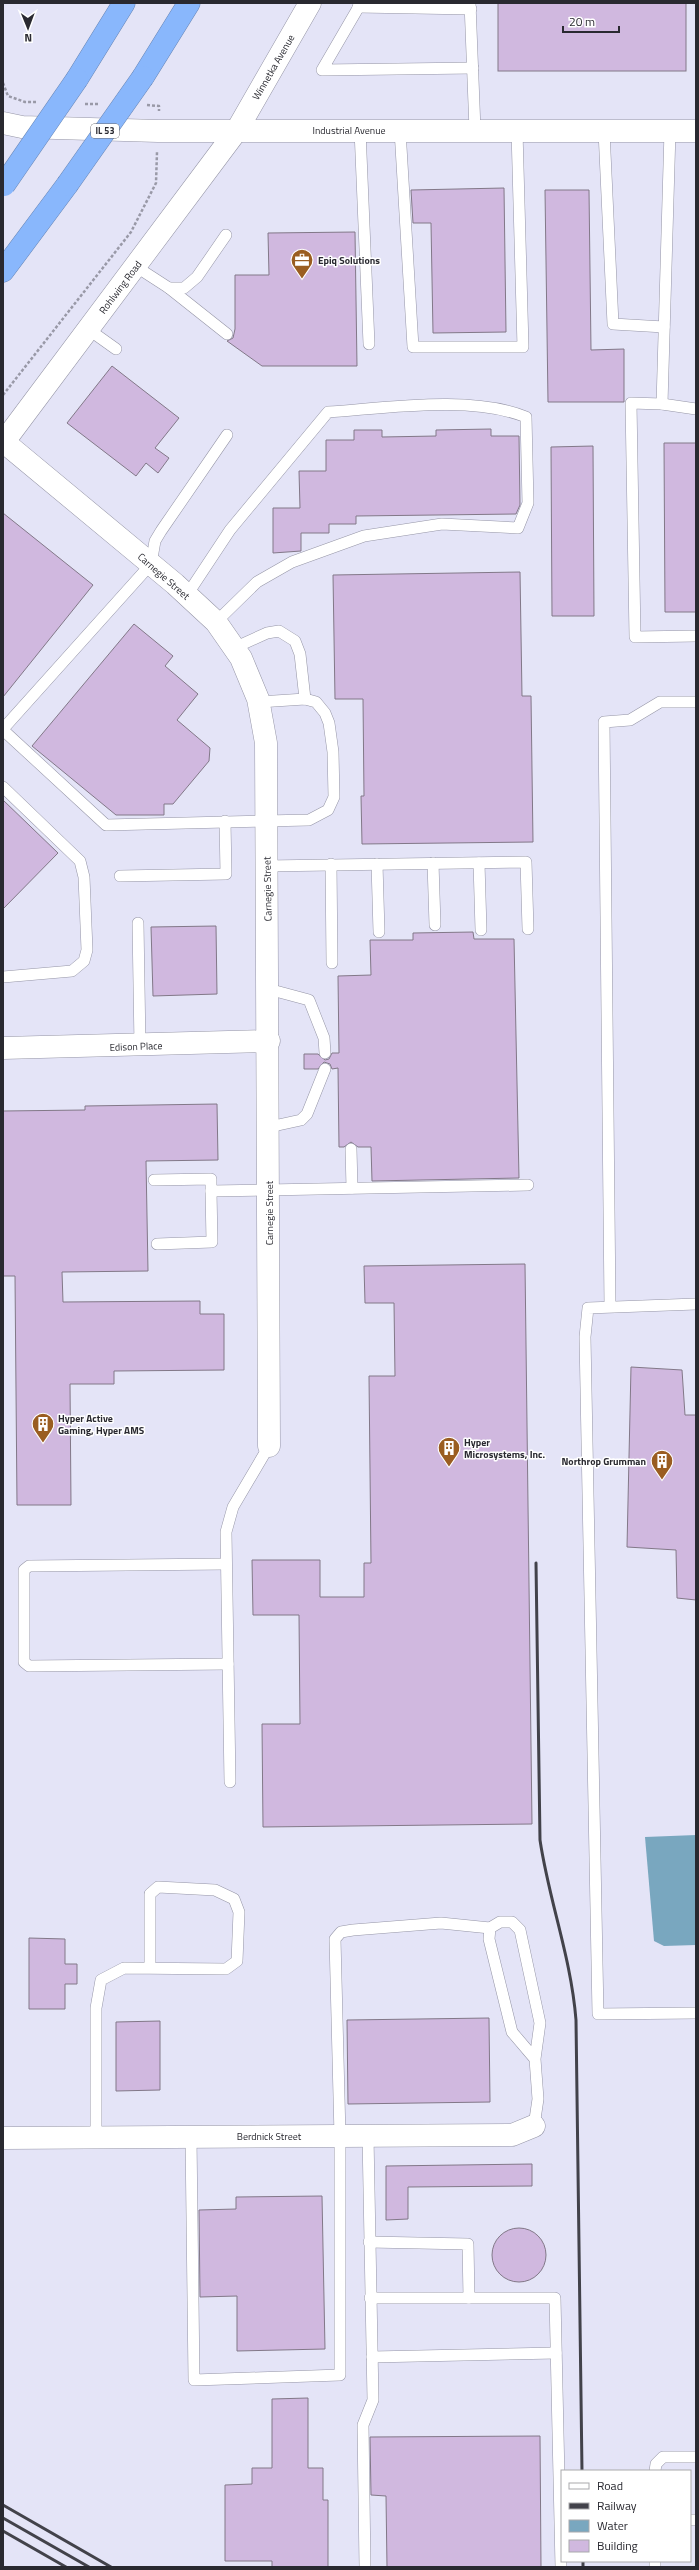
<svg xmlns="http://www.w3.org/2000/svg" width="699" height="2570" font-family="'Titillium Web',sans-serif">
<rect width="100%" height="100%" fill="#e4e4f7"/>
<polygon fill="#79a7bf" points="696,1835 696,1945 664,1946 654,1941 645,1837"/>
<g fill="#d0b8df" stroke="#827888">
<rect x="498" y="3" width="188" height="68"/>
<polygon points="504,188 506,332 433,333 431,223 413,223 411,190"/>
<polygon points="545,190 589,190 591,350 624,349 624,402 548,402"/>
<polygon points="355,232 357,366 262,366 227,341 233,338 235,329 235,275 269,275 268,233"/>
<polygon points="112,366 179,418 155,448 169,458 158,473 146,463 136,476 67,423"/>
<polygon points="491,429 491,436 519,436 520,505 516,514 356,516 356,524 329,524 329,533 301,533 301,551 273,553 273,508 300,508 299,471 326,471 326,440 354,440 354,430 382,430 382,437 436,436 436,430"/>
<polygon points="664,443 696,443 696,612 665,612"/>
<polygon points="593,446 594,616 552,616 551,447"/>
<polygon points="3,513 93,585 3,697"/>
<polygon points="520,572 522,696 531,696 533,842 362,844 361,796 364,796 363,699 335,699 333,575"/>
<polygon points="134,624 173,656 165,666 198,694 177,720 210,748 209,761 173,804 164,804 164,815 116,815 32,746"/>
<polygon points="3,800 58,853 3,909"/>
<polygon points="216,926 217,994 153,996 151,927"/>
<polygon points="473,932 474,939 514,939 519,1178 372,1181 371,1147 358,1147 351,1142 344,1147 339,1147 338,1068 332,1069 330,1064 324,1062 318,1069 304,1069 304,1054 318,1054 325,1060 329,1059 332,1053 339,1053 338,976 371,975 370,940 413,940 413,933"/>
<polygon points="217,1104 218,1160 146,1161 148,1271 62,1272 63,1302 200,1301 200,1314 224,1314 224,1370 114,1371 114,1384 70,1384 71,1505 17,1505 15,1276 3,1276 3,1111 85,1110 85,1106"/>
<polygon points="525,1264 532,1824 263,1827 262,1724 300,1724 299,1615 253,1615 252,1560 320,1560 320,1597 364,1597 364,1563 371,1563 369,1376 395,1376 394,1303 365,1303 364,1266"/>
<polygon points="631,1367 682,1370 685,1415 696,1415 696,1600 677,1598 676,1550 627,1547"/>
<polygon points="29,1938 65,1939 65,1964 77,1964 77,1984 65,1984 65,2009 29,2009"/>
<polygon points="489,2018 490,2102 348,2104 347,2020"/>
<polygon points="160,2021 160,2090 116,2091 116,2022"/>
<polygon points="532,2164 532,2186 408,2187 408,2219 386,2220 386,2166"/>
<polygon points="322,2196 325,2349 237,2351 237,2296 200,2297 199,2210 236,2209 236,2197"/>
<circle cx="519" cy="2255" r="27"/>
<polygon points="308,2398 308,2468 323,2468 323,2500 328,2500 328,2567 272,2567 272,2561 225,2561 225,2485 252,2484 252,2468 272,2468 272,2399"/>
<polygon points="540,2436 541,2567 387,2567 386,2496 371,2495 370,2437"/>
</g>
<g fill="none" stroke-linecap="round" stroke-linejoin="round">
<g stroke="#9595a6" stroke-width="12">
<g id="lane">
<polyline points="361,3 322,70 473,68"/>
<polyline points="470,3 475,130"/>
<polyline points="358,7 471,9"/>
<polyline points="360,130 369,344"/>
<polyline points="400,130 413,347 523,347 517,131"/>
<polyline points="604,131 613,324 664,327"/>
<polyline points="135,266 169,288 184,288 197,277 226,235"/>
<polyline points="169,288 227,334"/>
<polyline points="88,329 116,349"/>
<polyline points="662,404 670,131"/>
<polyline points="696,409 662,404 631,403 635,637 696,636"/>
<path d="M187,595l43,-65 98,-118c59,-4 144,-17 198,5l2,86 -10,25 -76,-4 -78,12 -72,26 -35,20 -41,40"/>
<polyline points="234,648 267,633 279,631 295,641 300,654 305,699"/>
<polyline points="3,729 151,564 155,541 161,531 227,435"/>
<polyline points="3,730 106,825 309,820 328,810 334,797 333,752 329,723 325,713 316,702 305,699 259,702"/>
<polyline points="3,787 80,861 84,877 87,950 84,961 72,971 3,977"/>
<polyline points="433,863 435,925"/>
<polyline points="479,863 481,930"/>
<polyline points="331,864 332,963"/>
<polyline points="377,864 379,932"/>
<polyline points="266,866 526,862 528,929"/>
<polyline points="120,876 226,874 225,821"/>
<polyline points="138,923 140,1046"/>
<polyline points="268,989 309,1000 324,1038 325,1053"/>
<polyline points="269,1127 301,1120 307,1114 325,1069"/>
<polyline points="351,1149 352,1188"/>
<polyline points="154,1180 211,1179 211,1191 528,1185"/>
<polyline points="157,1244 212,1242 211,1191"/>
<polyline points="696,1304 588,1308 585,1337 598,2014 696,2013"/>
<polyline points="610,1306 604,722 630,720 660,702 696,702"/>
<polyline points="226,1564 29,1566 24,1570 24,1662 29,1666 228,1664"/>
<polyline points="230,1782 226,1532 233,1507 269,1446"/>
<polyline points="534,2126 538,2099 535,2059 540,2023 520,1930 512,1922 500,1922 490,1928 489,1939 512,2032 535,2059"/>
<polyline points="96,2137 96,2008 101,1980 124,1968 226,1969 237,1961 239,1912 234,1899 215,1890 158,1887 150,1894 150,1968"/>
<polyline points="191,2137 194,2380 340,2375 340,2136 335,1939 341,1932 353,1930 441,1923 490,1928"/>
<polyline points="369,2242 468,2244 469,2298"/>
<polyline points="370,2298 555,2298 561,2567"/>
<polyline points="372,2357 556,2353"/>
<polyline points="655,2471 656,2464 663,2457 696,2457"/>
<polyline points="690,2520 696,2520"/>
<polyline points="655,2561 655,2567"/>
<polyline points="365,2567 363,2425 373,2400 368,2136"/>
</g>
</g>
<g stroke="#9595a6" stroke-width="23">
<g id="street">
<polyline points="4,442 175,584 216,622 241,658 258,699 266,743 269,1446"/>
<polyline points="3,1048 269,1041"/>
<polyline points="3,2138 512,2135 534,2126"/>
</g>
</g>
<g stroke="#9595a6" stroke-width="23">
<g id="secondary">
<polyline points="3,123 22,127 158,131 696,131"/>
<polyline points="3,443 237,130 310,3"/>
</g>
</g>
<g stroke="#6785b5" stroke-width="23">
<g id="highway">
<polyline points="143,77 189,3"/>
<polyline points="77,79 124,3"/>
<polyline points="3,271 67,185"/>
</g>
</g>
<g stroke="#9999a7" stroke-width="2.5" stroke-dasharray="3 2" stroke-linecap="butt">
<polyline points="3,83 8,96 25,102 36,102"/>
<polyline points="85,104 100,104"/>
<polyline points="147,105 159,106 159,111"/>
<polyline points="3,395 131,232 156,183 157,152"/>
</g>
<use href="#lane" stroke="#fff" stroke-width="11"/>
<use href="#street" stroke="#fff" stroke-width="22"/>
<use href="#secondary" stroke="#fff" stroke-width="22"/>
<use href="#highway" stroke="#89b7fc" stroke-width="22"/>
<g stroke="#42424a" stroke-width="3">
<path d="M536,1563l4,277c9,61 31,117 36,180l6,451"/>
<polyline points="3,2505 111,2567"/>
<polyline points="3,2518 89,2567"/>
<polyline points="3,2531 66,2567"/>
<polyline points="583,2561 583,2567"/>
</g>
<g stroke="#6785b5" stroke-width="23" stroke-linecap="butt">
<g id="highway-bridge">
<polyline points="4,185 77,79"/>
<polyline points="67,185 143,77"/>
</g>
</g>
<use href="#highway-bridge" stroke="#89b7fc" stroke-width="22"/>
</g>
<defs>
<g id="office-pin" transform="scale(1.15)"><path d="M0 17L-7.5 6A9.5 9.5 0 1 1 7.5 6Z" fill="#9a5d21" stroke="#fff"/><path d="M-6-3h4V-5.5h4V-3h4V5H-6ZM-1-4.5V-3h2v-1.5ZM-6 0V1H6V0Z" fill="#fff"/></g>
<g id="building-pin" transform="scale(1.15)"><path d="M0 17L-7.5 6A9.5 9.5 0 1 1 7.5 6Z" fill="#9a5d21" stroke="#fff"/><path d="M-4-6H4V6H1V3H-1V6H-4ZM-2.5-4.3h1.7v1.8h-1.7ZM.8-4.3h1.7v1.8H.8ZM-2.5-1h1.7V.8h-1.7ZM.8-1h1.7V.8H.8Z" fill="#fff"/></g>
</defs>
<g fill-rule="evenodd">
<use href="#office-pin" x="302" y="260"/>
<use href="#building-pin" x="43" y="1424"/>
<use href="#building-pin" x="449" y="1448"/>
<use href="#building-pin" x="662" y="1461"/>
</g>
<g text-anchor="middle" stroke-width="3" stroke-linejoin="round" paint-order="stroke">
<rect fill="#fff" stroke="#69696e" stroke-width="1" x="91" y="124" width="28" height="14" rx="3"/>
<g font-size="9" font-weight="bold" fill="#292930">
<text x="105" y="134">IL 53</text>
</g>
<g font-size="10" fill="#292930" stroke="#fff">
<text transform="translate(273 67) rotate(-60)" y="4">Winnetka Avenue</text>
<text x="349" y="134">Industrial Avenue</text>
<text transform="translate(120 287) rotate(-53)" y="4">Rohlwing Road</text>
<text transform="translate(164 576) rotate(41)" y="4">Carnegie Street</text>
<text transform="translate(267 889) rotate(-91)" y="4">Carnegie Street</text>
<text transform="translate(136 1046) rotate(-2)" y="4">Edison Place</text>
<text transform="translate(269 1213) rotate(-90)" y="4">Carnegie Street</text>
<text x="269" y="2140">Berdnick Street</text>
</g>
<g font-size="10" font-weight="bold" fill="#292930" stroke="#fff" text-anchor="start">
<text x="318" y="264">Epiq Solutions</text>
<text x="58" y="1422">Hyper Active<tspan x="58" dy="12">Gaming, Hyper AMS</tspan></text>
<text x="464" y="1446">Hyper<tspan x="464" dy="12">Microsystems, Inc.</tspan></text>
<text x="646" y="1465" text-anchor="end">Northrop Grumman</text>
</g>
</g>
<rect width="699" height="2570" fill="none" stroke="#292930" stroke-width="8"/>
<rect x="561" y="2470" width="130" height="92" fill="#ffffff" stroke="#a9a9ac"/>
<rect x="569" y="2483" width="20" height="6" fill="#ffffff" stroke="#a9a9ac"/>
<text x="597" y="2490" font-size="12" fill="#292930">Road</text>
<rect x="569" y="2503" width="20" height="6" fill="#42424a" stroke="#a9a9ac"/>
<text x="597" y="2510" font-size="12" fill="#292930">Railway</text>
<rect x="569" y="2520" width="20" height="12" fill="#79a7bf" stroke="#a9a9ac"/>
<text x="597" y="2530" font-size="12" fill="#292930">Water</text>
<rect x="569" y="2540" width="20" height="12" fill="#d0b8df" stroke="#a9a9ac"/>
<text x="597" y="2550" font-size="12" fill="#292930">Building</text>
<g transform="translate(28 28) rotate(179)" stroke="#ffffff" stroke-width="3" paint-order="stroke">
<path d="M0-3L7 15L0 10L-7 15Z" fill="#292930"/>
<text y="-6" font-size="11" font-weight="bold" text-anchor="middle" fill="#292930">N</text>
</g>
<path d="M563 26v6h56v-6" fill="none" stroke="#292930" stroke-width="2"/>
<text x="569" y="26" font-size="12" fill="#292930" stroke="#ffffff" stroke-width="3" paint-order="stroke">20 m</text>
</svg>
